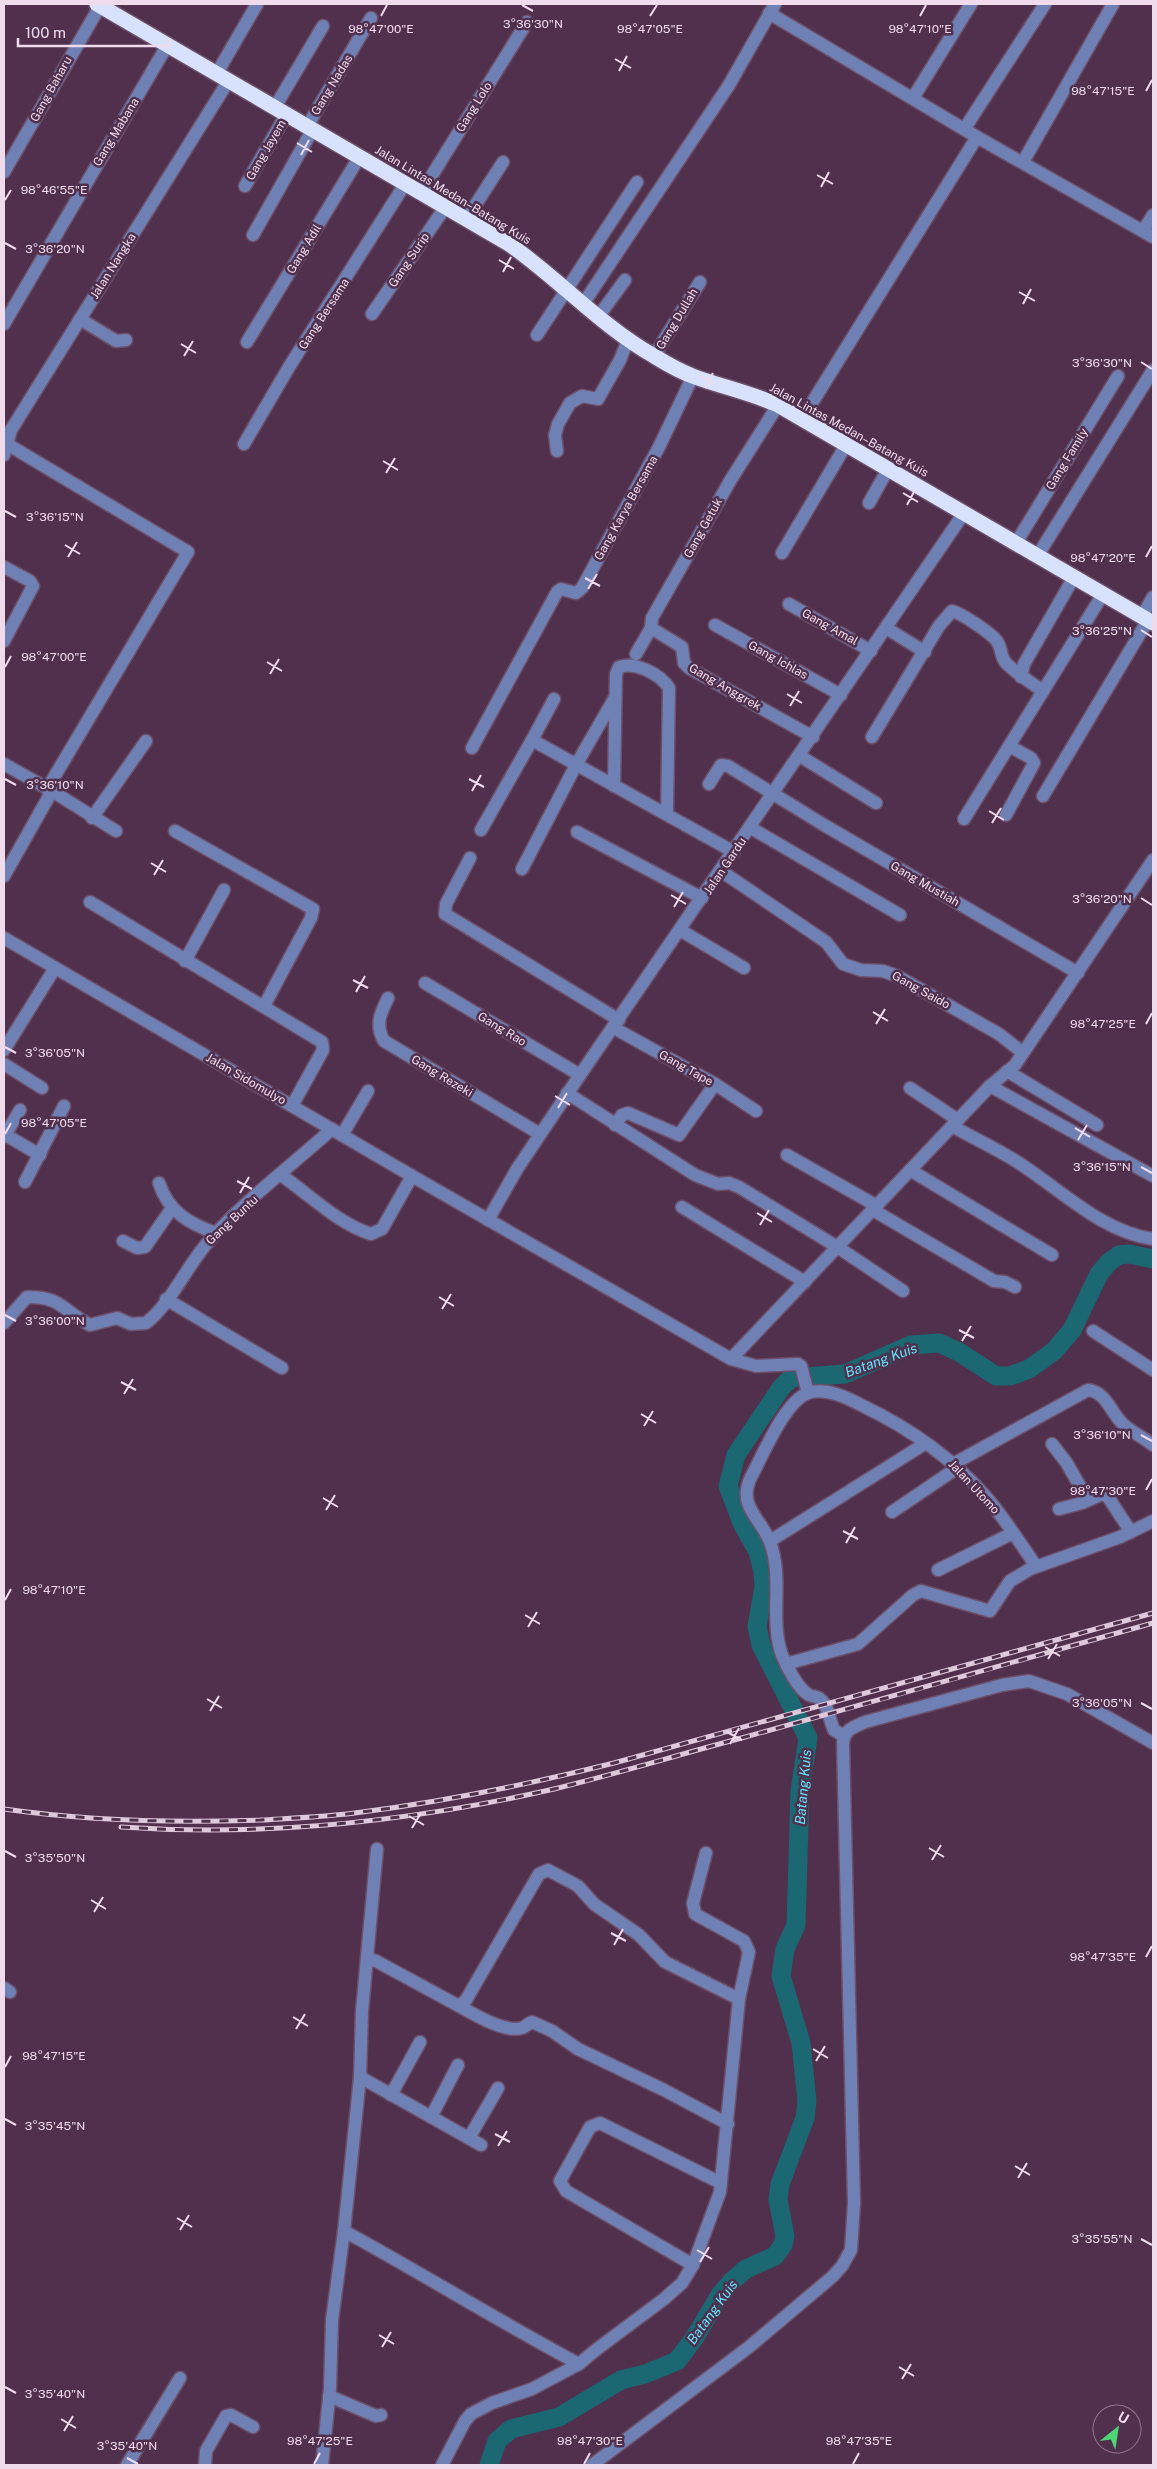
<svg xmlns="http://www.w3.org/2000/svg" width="1157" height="2469" font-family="'Public Sans',sans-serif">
<rect width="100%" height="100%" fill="#50304d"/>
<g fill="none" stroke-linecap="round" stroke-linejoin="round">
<polyline stroke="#1b6772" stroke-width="19" points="489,2465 497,2441 511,2429 559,2417 621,2380 645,2374 677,2361 695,2337 720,2295 732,2281 746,2269 775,2256 783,2245 785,2236 778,2200 780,2184 805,2118 807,2101 801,2043 781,1976 785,1949 796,1925 800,1791 808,1738 761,1645 757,1626 764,1587 763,1572 758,1552 742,1523 728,1486 736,1455 781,1388 791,1378 845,1374 911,1345 939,1343 959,1352 996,1376 1010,1376 1029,1369 1054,1351 1072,1330 1099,1274 1109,1262 1119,1255 1129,1254 1153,1259"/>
<g stroke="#6d4f6a" stroke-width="15">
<g id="minor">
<polyline points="769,13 977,137 1153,237"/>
<polyline points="217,73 257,4"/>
<polyline points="913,98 971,4"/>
<polyline points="275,107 323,26"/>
<polyline points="308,125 371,18"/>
<polyline points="965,128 1045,4"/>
<polyline points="1023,162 1113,4"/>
<polyline points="4,172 100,6"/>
<polyline points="245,186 287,113"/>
<polyline points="421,193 527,22"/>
<polyline points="467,218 503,162"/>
<polyline points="1143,231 1153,215"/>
<polyline points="253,235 313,129"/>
<polyline points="583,304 729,85 775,4"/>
<polyline points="372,314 446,206"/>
<polyline points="598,317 625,280"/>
<polyline points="80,319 116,341 126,340"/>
<polyline points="4,324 168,44"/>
<polyline points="537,335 637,182"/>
<polyline points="247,342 360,156"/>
<polyline points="654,356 700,282"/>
<polyline points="802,419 977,137"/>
<polyline points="7,444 188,552 47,789"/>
<polyline points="244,444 289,367 405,184"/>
<polyline points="557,451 555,435 558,424 570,403 582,396 598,399 620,360 628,340"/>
<polyline points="4,455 11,430 229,80"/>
<polyline points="869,503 888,469"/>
<polyline points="1016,543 1118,376"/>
<polyline points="782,553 846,445"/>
<polyline points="1038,555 1153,370"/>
<polyline points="4,567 30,581 33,586 4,641"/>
<polyline points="789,604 871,651"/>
<polyline points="1142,616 1153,597"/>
<polyline points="715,625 841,695"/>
<polyline points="651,628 682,647 684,663 689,668 813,737"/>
<polyline points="886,628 925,652"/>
<polyline points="636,654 651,628 652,618 730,481 778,405"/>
<polyline points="1021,677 1024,664 1074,577"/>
<polyline points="554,699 532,740 734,852"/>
<path d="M872,737l67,-111 13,-15c9,2 39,22 45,30 5,7 3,15 9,22 11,11 24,19 37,28"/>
<polyline points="472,748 557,592 561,589 576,593 582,588 659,447 693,376"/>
<polyline points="800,756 876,803"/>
<polyline points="4,764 52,791"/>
<polyline points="709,784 721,765 728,766 824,825 1078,973"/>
<path d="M614,786l2,-112 3,-7c16,-6 41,7 50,21l-2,125"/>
<polyline points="1043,796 1148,620"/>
<polyline points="1006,815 1034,763 1031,758 1009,746"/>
<polyline points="92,818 146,741"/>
<polyline points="964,819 1103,594"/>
<polyline points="751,828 900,915"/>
<polyline points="481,830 532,740"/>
<polyline points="175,831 313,909 311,918 264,1006"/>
<polyline points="577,832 702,898"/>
<polyline points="470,858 446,904 445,914 619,1020"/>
<polyline points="522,869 576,765 614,699"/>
<polyline points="721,871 826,942 843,964 861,970 883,971 897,976 999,1034 1022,1052"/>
<polyline points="4,876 52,791 116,831"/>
<polyline points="90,902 322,1042 323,1050 292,1106"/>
<polyline points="680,930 744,968"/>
<polyline points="4,938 412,1176 731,1359 756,1366 798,1364 801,1366 808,1393"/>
<polyline points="185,961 224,890"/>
<polyline points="425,983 580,1075"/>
<path d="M388,998c-8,16 -13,27 -4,43l156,93"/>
<polyline points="614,1028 715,1084 756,1111"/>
<polyline points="4,1050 55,968"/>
<polyline points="4,1064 42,1088"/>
<polyline points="1007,1071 1097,1125"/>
<polyline points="990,1086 1153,1176"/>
<polyline points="910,1088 958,1120"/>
<polyline points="567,1093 695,1175 718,1184 729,1183 739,1187 839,1248 903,1291"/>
<polyline points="615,1125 622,1115 628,1113 679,1135 715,1084"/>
<path d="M952,1126c23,13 48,24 70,39 41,27 81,67 131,74"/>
<polyline points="4,1134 40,1155"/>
<polyline points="342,1135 368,1091"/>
<polyline points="4,1137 20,1110"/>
<polyline points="787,1155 877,1206"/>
<polyline points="910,1170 1052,1255"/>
<path d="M281,1175c29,20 56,48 90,59l11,-5 30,-53"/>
<polyline points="25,1182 64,1106"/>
<path d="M159,1183c9,28 30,41 57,50"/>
<polyline points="682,1207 805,1282"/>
<polyline points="873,1210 994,1281 1005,1282 1015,1287"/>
<polyline points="488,1220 517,1169 580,1075 964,513"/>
<polyline points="123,1241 137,1248 145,1247 172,1208"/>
<polyline points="166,1299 282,1368"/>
<path d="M4,1323l23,-26c36,0 34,13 63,28l27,-7 14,6 15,-1c25,-19 41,-58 63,-82 34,-39 83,-76 123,-112"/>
<polyline points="1093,1331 1153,1370"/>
<polyline points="731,1359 990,1086 1015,1065 1153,860"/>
<polyline points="1052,1444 1066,1462 1088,1500"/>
<path d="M953,1464l135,-74c19,2 23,24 36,35 8,7 20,13 29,20"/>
<polyline points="1059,1509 1082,1503 1102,1494 1108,1497 1131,1532"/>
<polyline points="892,1512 957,1468"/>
<polyline points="770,1541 926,1443"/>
<polyline points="938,1570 1013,1533"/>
<polyline points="786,1664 858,1644 913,1595 921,1591 990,1611 1010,1581 1030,1569 1120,1537 1153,1521"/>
<path d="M844,1736l-10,-6c-5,-10 -5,-24 -14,-31 -3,-3 -7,-2 -11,-4 -11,-6 -22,-28 -27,-40 -13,-35 2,-76 -12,-113 -10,-25 -33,-36 -19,-65 12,-22 34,-76 57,-84 18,-6 40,5 55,13 46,22 90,53 124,92 18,21 33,45 49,68"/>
<polyline points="367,1958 376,1961 459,2006 466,2000 539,1874 548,1870 578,1886 594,1904 639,1935 665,1962 739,1999"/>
<polyline points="4,1988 10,1992"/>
<path d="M459,2006c15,8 45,27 63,22 3,-1 7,-5 10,-6l20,9 26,18 86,41 64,34"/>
<polyline points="360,2077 481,2145"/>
<polyline points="391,2095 420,2042"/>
<polyline points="431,2117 458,2065"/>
<polyline points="469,2138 498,2088"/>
<path d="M344,2231c79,43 156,91 235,133"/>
<polyline points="693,2265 566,2191 560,2181 590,2127 600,2123 721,2183"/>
<polyline points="329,2396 376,2416 381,2415"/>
<polyline points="127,2465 180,2378"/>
<polyline points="205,2465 206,2451 226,2416 231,2415 253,2427"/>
<polyline points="322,2465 330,2389 332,2320 344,2231 360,2077 362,2011 377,1849"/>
<polyline points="442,2465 465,2421 471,2414 492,2403 532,2389 579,2364 597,2349 664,2299 682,2283 693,2265 720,2192 739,1999 749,1952 744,1941 695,1914 693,1903 706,1853"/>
<path d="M592,2465l157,-118 83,-70 10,-11 9,-16 3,-47 -11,-461c2,-13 11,-15 22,-20l137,-37 27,-4 38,13 86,49"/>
</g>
</g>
<g stroke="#6d4f6a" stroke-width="18">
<path id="highway" d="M97,4l412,240c50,35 92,82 145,112 13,8 27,16 41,21 28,10 56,16 83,28l375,218"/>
</g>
<use href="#minor" stroke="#6f81b4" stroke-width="12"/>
<use href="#highway" stroke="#d9e2fc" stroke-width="15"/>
<g stroke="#dfc8dc" stroke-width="5">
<g id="rail">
<path d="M4,1809c85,12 171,14 256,11 34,-2 68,-3 102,-8 85,-11 168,-28 252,-49l539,-150"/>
<path d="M121,1827c144,10 292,-6 433,-38 62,-15 123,-34 184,-50 139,-38 277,-77 415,-116"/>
</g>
</g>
<use href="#rail" stroke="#50304d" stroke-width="3" stroke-dasharray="9" stroke-linecap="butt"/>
</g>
<path fill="none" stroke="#f0dbed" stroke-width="2" d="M522,5l11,6M381,16l6,-11M650,16l7,-11M920,16l6,-11M615,59l16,9M619,71l8,-15M1146,91l6,-11M297,143l15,9M301,155l8,-15M817,175l16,9M821,187l8,-15M5,200l6,-10M5,243l11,6M499,260l15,9M503,272l8,-15M1019,292l16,9M1023,304l8,-15M181,344l15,9M184,356l9,-15M1141,362l11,7M701,376l15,9M705,388l8,-15M383,461l15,9M386,473l9,-15M903,493l15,9M907,505l8,-15M5,511l11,6M65,545l15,9M68,557l9,-15M1146,557l6,-11M585,578l15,8M588,589l9,-15M1141,630l11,7M267,662l15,9M5,667l6,-11M270,674l9,-15M787,694l15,9M790,706l9,-15M5,779l11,6M469,779l15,8M472,791l9,-16M989,811l15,9M992,823l9,-15M151,863l15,9M154,875l9,-15M671,895l15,9M1141,898l11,7M674,907l9,-15M353,980l15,8M356,992l9,-16M873,1012l15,9M876,1024l9,-15M1146,1024l6,-11M5,1047l11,6M555,1096l15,9M558,1108l9,-15M1075,1128l15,9M5,1134l6,-11M1078,1140l9,-15M1141,1167l11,6M237,1181l15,8M240,1193l9,-16M757,1213l15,9M760,1225l9,-15M439,1297l15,9M442,1309l9,-15M5,1315l11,6M959,1330l15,8M962,1341l9,-15M121,1382l15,8M124,1394l9,-15M641,1414l15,9M644,1426l9,-15M1141,1435l11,6M1146,1490l6,-11M323,1498l15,9M326,1510l9,-15M843,1531l15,8M846,1543l9,-16M5,1600l6,-11M525,1615l15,9M528,1627l9,-15M1045,1647l15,9M1048,1659l9,-15M207,1699l15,9M1141,1703l11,6M210,1711l9,-15M727,1732l15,8M730,1744l9,-16M409,1816l15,9M412,1828l9,-15M929,1848l15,9M5,1851l11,6M932,1860l9,-15M91,1900l15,9M94,1912l9,-15M611,1933l15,8M614,1945l9,-16M1146,1957l6,-11M293,2017l15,9M296,2029l9,-15M813,2049l15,9M816,2061l9,-15M5,2067l6,-11M5,2119l11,6M495,2134l15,8M498,2146l9,-15M1015,2166l15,9M1018,2178l9,-15M177,2218l15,9M180,2230l9,-15M1141,2239l11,6M697,2250l15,9M700,2262l9,-15M379,2335l15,9M382,2347l9,-15M899,2367l15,9M902,2379l9,-15M5,2387l11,6M61,2419l15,9M64,2431l9,-15M127,2458l11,6M314,2464l6,-11M584,2464l6,-11M853,2464l6,-11"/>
<g text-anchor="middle" stroke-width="5" stroke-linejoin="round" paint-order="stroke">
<g font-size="12" fill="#f0dbed" stroke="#50304d">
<text transform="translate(332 85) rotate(-59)" y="4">Gang Nadas</text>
<text transform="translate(51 89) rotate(-61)" y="4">Gang Baharu</text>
<text transform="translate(474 107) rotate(-58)" y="4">Gang Lolo</text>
<text transform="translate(116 132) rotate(-59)" y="4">Gang Mabana</text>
<text transform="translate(266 150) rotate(-60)" y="4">Gang Jayem</text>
<text transform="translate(453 195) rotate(31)" y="4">Jalan Lintas Medan–Batang Kuis</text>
<text transform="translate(304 249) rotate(-59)" y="4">Gang Adil</text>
<text transform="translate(409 260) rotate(-56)" y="4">Gang Surip</text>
<text transform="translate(113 266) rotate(-58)" y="4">Jalan Nangka</text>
<text transform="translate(324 314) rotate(-57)" y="4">Gang Bersama</text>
<text transform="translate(677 319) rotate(-59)" y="4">Gang Dullah</text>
<text transform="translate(849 430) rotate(29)" y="4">Jalan Lintas Medan–Batang Kuis</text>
<text transform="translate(1067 459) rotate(-59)" y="4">Gang Family</text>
<text transform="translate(626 508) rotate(-61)" y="4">Gang Karya Bersama</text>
<text transform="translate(703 528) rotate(-61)" y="4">Gang Getuk</text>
<text transform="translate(830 627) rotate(29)" y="4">Gang Amal</text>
<text transform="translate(778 660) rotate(29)" y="4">Gang Ichlas</text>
<text transform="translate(725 687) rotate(30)" y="4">Gang Anggrek</text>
<text transform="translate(725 866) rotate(-56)" y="4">Jalan Gardu</text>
<text transform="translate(925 884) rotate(30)" y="4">Gang Mustiah</text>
<text transform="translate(921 990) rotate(29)" y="4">Gang Saido</text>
<text transform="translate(502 1029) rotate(31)" y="4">Gang Rao</text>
<text transform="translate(686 1068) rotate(29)" y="4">Gang Tape</text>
<text transform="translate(442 1076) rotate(31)" y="4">Gang Rezeki</text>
<text transform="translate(246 1079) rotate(30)" y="4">Jalan Sidomulyo</text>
<text transform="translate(232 1220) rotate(-43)" y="4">Gang Buntu</text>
<text transform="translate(974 1487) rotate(47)" y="4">Jalan Utomo</text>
</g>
<g font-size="14" font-style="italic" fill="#5de7fd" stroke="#50304d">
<text transform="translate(881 1360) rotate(-20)" y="5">Batang Kuis</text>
<text transform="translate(803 1787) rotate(-85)" y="5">Batang Kuis</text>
<text transform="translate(712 2312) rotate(-54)" y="5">Batang Kuis</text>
</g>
</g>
<g font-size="12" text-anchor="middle" fill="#f0dbed" stroke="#50304d" stroke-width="5" stroke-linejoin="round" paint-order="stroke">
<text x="533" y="28">3°36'30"N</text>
<text x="381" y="33">98°47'00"E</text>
<text x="650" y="33">98°47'05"E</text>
<text x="920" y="33">98°47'10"E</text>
<text x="1103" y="95">98°47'15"E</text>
<text x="54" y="194">98°46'55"E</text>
<text x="55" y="253">3°36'20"N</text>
<text x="1102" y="367">3°36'30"N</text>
<text x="55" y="521">3°36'15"N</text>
<text x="1103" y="562">98°47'20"E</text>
<text x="1102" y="635">3°36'25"N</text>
<text x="54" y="661">98°47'00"E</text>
<text x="55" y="789">3°36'10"N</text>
<text x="1102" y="903">3°36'20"N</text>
<text x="1103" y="1028">98°47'25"E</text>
<text x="55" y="1057">3°36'05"N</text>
<text x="54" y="1127">98°47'05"E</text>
<text x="1102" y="1171">3°36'15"N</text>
<text x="55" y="1325">3°36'00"N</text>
<text x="1102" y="1439">3°36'10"N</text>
<text x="1103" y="1495">98°47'30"E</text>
<text x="54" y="1594">98°47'10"E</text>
<text x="1102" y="1707">3°36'05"N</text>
<text x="55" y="1862">3°35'50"N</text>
<text x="1103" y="1961">98°47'35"E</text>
<text x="54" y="2060">98°47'15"E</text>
<text x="55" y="2130">3°35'45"N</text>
<text x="1102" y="2243">3°35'55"N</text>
<text x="55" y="2398">3°35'40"N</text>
<text x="320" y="2445">98°47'25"E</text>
<text x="590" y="2445">98°47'30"E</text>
<text x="859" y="2445">98°47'35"E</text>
<text x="127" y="2450">3°35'40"N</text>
</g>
<rect width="1157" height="2469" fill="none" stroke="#f0dbed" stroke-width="10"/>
<g transform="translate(1117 2429) rotate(30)"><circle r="24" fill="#50304d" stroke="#90748d"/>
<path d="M0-4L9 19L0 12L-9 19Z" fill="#4ed676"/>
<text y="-8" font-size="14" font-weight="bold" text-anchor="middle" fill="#f0dbed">U</text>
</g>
<path d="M18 38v8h151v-8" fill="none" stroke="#f0dbed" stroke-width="2.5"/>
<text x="25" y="38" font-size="15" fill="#f0dbed" stroke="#50304d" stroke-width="4" paint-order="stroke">100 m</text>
</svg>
